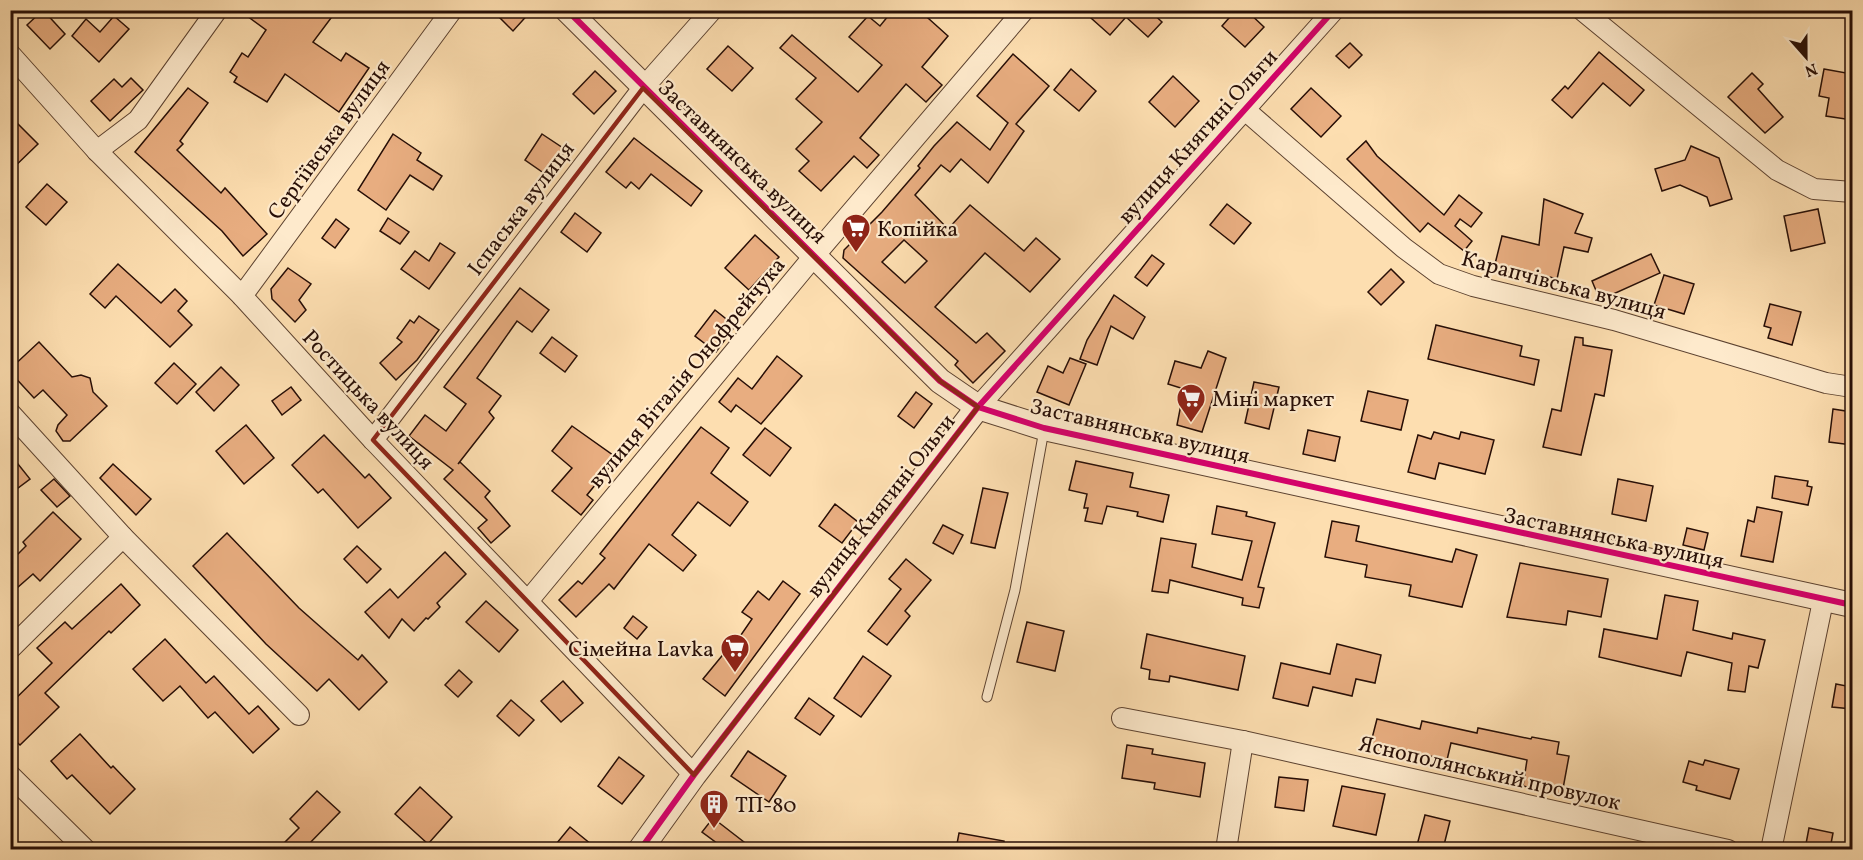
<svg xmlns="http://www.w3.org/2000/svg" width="1863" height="860" font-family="Vollkorn,serif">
<rect width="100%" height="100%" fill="#fddeb0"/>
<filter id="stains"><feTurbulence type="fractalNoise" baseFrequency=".00333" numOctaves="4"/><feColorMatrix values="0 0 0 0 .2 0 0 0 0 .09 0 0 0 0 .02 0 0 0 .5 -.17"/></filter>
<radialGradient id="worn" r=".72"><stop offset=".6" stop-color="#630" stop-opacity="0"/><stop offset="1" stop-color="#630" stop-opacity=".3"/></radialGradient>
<g fill="#e8ad80" stroke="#270e06" stroke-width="1.5" fill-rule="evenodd">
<polygon points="43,10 65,34 50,49 27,25"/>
<polygon points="239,10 337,10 313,42 341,61 346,53 369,68 339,112 285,74 267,102 234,82 237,77 230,72 242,53 248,57 266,30"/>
<polygon points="492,10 532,10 513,31"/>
<polygon points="893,10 919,10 948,36 922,67 942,85 926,102 906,84 860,138 879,155 867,168 854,156 821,191 799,171 809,161 796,149 822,122 796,99 816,78 780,48 792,35 858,92 882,65 849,37 868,16 880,26"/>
<polygon points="1082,10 1149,10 1162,22 1148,37 1126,17 1110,35"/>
<polygon points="1236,10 1246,10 1264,27 1245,47 1222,26"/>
<polygon points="114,16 129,29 99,62 72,36 86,19 100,32"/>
<polygon points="1350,43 1362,55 1349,68 1336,56"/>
<polygon points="728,46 753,68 732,91 707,69"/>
<polygon points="1599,52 1644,90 1630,106 1603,83 1572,118 1552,100 1565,86 1568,89"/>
<path d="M1013,54l36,32 -33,38 8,7 -36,52 -27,-24 -11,13 -9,-7 -26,30 33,34 22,-24 54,46 12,-13 24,21 -30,33 -45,-39 -50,54 41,36 11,-10 18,18 -32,32 -18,-18 3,-4 -115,-103 1,-8 38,-38 38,-44 -2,-2 16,-20 23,-24 33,28 18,-27 -31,-27zM904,240l23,21 -22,22 -23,-21z"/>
<polygon points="1071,69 1096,91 1079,111 1054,90"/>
<polygon points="1824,69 1852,74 1848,96 1852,97 1852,120 1826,116 1829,98 1819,96"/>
<polygon points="595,71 616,91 594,114 573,94"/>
<polygon points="1752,73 1763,84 1758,89 1783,117 1765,133 1728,97"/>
<polygon points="1173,76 1199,101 1175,127 1149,102"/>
<polygon points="131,78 143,90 110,121 91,101 114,79 122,87"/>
<polygon points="188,88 208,103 180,141 183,144 177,150 221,193 225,188 267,234 243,256 222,231 135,152"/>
<polygon points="1311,88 1341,116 1321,137 1291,109"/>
<polygon points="10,116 38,144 10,171"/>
<polygon points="393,134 421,153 417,160 442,176 433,190 410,175 386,210 358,190"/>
<polygon points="542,134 566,150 548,176 525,160"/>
<polygon points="634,138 702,191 691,206 651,174 639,189 631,182 626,188 606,172"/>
<polygon points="1366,141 1377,156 1444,215 1459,195 1482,213 1471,227 1460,219 1455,226 1472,241 1464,251 1428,223 1420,232 1347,159"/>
<polygon points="1691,146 1719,158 1732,199 1710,206 1707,197 1680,185 1662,191 1655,169 1685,160"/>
<polygon points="47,184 67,202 46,225 26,207"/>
<polygon points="1544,199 1583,214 1575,233 1592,238 1588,252 1564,247 1557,279 1527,271 1525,276 1494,268 1502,236 1539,245"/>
<polygon points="1227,204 1251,223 1234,244 1210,225"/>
<polygon points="1818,209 1825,243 1791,251 1784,216"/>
<polygon points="575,213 601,233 587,252 561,232"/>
<polygon points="388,218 409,232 400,244 380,231"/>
<polygon points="336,219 349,229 335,248 322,238"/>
<polygon points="755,235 779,257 749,290 725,268"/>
<polygon points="440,243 455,253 429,289 401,269 415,251 429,261"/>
<polygon points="1651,254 1660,273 1600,300 1592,281"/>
<polygon points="1152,255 1164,264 1147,286 1135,277"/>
<polygon points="118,264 161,303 175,289 187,301 178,311 192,325 170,347 116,296 105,308 90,294"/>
<polygon points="288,268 311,284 299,300 306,310 295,322 272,299 271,289"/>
<polygon points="1391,269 1404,282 1381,305 1368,292"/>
<polygon points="1664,275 1694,284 1684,314 1654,305"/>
<polygon points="520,288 549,310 532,332 517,321 477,378 501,396 489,412 494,418 458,464 460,462 490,491 485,497 510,526 491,543 478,528 487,520 444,479 453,470 409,436 425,415 446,431 466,404 444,387"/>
<polygon points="1114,295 1145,317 1133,339 1111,326 1097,365 1080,359 1087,340"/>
<polygon points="1770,304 1801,312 1792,345 1768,338 1771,328 1764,326"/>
<polygon points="715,310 735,326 716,352 695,336"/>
<polygon points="419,316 439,330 417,360 396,380 380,363 402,342 397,338 410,320 414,323"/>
<polygon points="1436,325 1522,346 1520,356 1539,360 1534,385 1428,359"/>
<polygon points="552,337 577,356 565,372 540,353"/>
<polygon points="1575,337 1583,338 1583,345 1612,350 1604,396 1595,394 1581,455 1543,447 1552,409 1561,411"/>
<polygon points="39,342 72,377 81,375 90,378 93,392 107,406 70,441 63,441 56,431 58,425 67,415 43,390 34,398 10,372 10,369"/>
<polygon points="1208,351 1226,358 1202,432 1177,425 1184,389 1168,384 1175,361 1201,368"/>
<polygon points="777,356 802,376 761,424 736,405 731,412 719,402 738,378 752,389"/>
<polygon points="1070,358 1086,364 1069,405 1037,392 1048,366 1063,373"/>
<polygon points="174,363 196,384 177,404 155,383"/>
<polygon points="221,367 239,385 214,411 196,392"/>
<polygon points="1254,382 1279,387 1269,429 1245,423"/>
<polygon points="291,387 301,400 282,415 272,401"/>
<polygon points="1368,391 1408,400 1401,430 1361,421"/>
<polygon points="916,392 932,404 914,428 898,416"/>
<polygon points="1833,409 1852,412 1852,445 1829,442"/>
<polygon points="246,425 274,458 244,484 216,451"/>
<polygon points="572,426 617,458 587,495 593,500 581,515 552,491 572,468 552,451"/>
<polygon points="701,427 729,448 711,473 748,502 730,526 698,502 672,535 696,555 683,571 649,544 614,589 609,584 576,617 559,600 578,581 582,584 605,558 600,554"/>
<polygon points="765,428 791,448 770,476 743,455"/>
<polygon points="1308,430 1340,437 1335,461 1303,454"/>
<polygon points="1434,432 1459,439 1461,432 1494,440 1485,474 1439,463 1435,479 1408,472 1418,435 1431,439"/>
<polygon points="324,435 365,478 369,474 391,498 358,528 323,489 318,493 292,465"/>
<polygon points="10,454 30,479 10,494"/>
<polygon points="1076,461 1133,473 1130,487 1169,495 1163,522 1137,516 1138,512 1107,506 1102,524 1085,521 1088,508 1084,508 1087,494 1069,490"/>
<polygon points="113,464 151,499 136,515 100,478"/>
<polygon points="1775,476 1808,481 1807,486 1812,487 1808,505 1772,498"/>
<polygon points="54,479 70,496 57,507 41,490"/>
<polygon points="1618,479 1653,486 1646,521 1612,514"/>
<polygon points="983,488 1008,493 995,548 971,543"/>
<polygon points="835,504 858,522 842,543 819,526"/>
<polygon points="1217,506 1247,512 1246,516 1275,523 1258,587 1264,588 1259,608 1242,605 1243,598 1170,580 1168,593 1152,591 1161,538 1196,544 1192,567 1242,580 1252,541 1212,534"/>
<polygon points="1757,507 1782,512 1773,562 1741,556 1748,520 1754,522"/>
<polygon points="53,512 81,539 40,581 33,574 10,594 10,562 26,546 23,542"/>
<polygon points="1332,521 1359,526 1356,541 1452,562 1456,549 1477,555 1462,607 1409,596 1411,585 1365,577 1367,565 1325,557"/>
<polygon points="943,525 963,535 953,554 933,543"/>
<polygon points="1687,528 1708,533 1704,550 1683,545"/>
<polygon points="227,533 299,608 358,660 362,655 387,682 359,710 329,679 317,691 266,644 193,566"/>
<polygon points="357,546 381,569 367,583 344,559"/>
<polygon points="445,552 466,574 437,603 440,607 428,619 426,618 414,631 402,619 389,638 365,612 390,589 398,598"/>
<polygon points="906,559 931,580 905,611 910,616 887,645 868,631 901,589 889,579"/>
<polygon points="1520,563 1608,579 1601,617 1568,611 1566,625 1507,617"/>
<polygon points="783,581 800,594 725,696 703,679 730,646 732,648 752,619 742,612 758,591 769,600"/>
<polygon points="121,584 140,605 111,633 109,631 45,693 59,707 20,745 10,736 10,704 52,663 37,648 65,622 72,629"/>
<polygon points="1665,595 1698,601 1693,630 1732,639 1733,633 1765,640 1758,668 1749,666 1745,692 1728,690 1732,663 1687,652 1681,676 1599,657 1604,629 1657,639"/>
<polygon points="486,601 518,630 499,652 466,622"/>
<polygon points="633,616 647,627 637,639 624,628"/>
<polygon points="1027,622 1064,631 1055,671 1017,662"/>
<polygon points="1147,634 1245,656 1238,690 1170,676 1169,682 1149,679 1150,670 1141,668"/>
<polygon points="165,639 206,683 214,676 249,714 258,706 279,729 253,753 215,712 208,718 180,686 163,701 133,669"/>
<polygon points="1337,644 1381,655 1375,683 1356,679 1352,696 1313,687 1308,706 1273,698 1281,663 1330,674"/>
<polygon points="863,656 891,676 861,717 834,698"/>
<polygon points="459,670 472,682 458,697 445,685"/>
<polygon points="563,681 583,703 561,722 541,701"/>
<polygon points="1836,684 1852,687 1852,709 1832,707"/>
<polygon points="809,698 834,716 820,735 795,718"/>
<polygon points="511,700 534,720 519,736 497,716"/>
<polygon points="1377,719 1420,729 1422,721 1477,733 1478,728 1531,739 1532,737 1559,742 1557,754 1569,756 1562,794 1523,786 1527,760 1451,743 1447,760 1395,748 1393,756 1369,750"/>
<polygon points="80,734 111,768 113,766 135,789 110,814 72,775 67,779 51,761"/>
<polygon points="1127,745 1153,749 1152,754 1205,763 1200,797 1154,789 1155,783 1122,778"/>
<polygon points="748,751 786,776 769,802 731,776"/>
<polygon points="619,757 644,776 622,804 598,786"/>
<polygon points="1705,760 1739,769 1730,799 1696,790 1697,786 1683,782 1689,761 1703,765"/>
<polygon points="1279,777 1308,780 1304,811 1275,807"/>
<polygon points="1342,786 1385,794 1376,835 1333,826"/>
<polygon points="420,787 452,817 428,844 395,814"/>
<polygon points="317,791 340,812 304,849 278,849 299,828 290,819"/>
<polygon points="1425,815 1450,821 1443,849 1416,849"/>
<polygon points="713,818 753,849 725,849 702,832"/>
<polygon points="570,827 597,849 552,849"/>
<polygon points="1809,828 1833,833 1830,849 1805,849"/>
<polygon points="959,833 1004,841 1003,849 956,849"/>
</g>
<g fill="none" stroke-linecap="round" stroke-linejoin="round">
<g stroke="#5c4230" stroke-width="11">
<polyline id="service" points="987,697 1015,590 1044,430"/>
</g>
<g stroke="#5c4230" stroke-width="22">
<g id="minor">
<polyline points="1582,10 1777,170 1814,189 1852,192"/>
<polyline points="10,54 97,151 242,296 373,440 694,775"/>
<polyline points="1245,110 1404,248 1439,274 1473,286 1614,320 1826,383 1852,387"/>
<polyline points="97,151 138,120 217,10"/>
<polyline points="242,296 452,10"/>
<polyline points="978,407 1334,10"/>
<polyline points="10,413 123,537 299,715"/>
<polyline points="373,440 643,88 712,10"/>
<polyline points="528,601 814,256 1024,10"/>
<polyline points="10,649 123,537"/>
<polyline points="1122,718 1243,741 1728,850"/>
<polyline points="10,775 86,850"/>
<polyline points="1226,850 1243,741"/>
<polyline points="1771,850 1823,601"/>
</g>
</g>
<g stroke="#5c4230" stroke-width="26">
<g id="tertiary">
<polyline points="567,10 940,381 978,407 1044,428 1852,605"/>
<polyline points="640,850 694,775 978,407"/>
</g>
</g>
<use href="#service" stroke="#feeacc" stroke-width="9"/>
<use href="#minor" stroke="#feeacc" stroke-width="20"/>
<use href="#tertiary" stroke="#feeacc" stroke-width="24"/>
<g stroke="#feeacc" stroke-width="10">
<g id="cycleway">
<polyline points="567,10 940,381 978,407 1044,428 1852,605"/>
<polyline points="640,850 694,775 978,407 1334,10"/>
</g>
</g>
<use href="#cycleway" stroke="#d6006c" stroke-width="6"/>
</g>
<path fill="none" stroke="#8f2418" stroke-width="4.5" stroke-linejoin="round" d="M643,88l297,293 38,26 -284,368 -321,-335z"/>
<defs>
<g id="supermarket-pin" transform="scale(1.5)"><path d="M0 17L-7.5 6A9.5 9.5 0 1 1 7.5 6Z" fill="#8f2418" stroke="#feeacc"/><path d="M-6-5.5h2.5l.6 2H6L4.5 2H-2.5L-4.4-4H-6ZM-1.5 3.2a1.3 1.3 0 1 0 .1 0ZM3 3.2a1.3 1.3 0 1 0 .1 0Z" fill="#fff"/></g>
<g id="building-pin" transform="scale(1.5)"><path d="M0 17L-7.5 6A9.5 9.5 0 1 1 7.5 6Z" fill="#8f2418" stroke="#feeacc"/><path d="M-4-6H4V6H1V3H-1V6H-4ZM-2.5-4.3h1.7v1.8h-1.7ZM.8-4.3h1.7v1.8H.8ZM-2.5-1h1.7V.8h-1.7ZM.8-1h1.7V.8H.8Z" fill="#fff"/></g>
</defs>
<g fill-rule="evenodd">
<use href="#supermarket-pin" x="856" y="228"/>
<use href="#supermarket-pin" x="1191" y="398"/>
<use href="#supermarket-pin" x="735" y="648"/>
<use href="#building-pin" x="714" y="804"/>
</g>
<g text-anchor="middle" stroke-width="4.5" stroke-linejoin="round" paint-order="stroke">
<g font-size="22" fill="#270e06" stroke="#feeacc">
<text transform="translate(1197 136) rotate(-48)" y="8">вулиця Княгині Ольги</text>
<text transform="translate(328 139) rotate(-54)" y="8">Сергіївська вулиця</text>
<text transform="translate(743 161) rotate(44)" y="8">Заставнянська вулиця</text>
<text transform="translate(520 208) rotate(-53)" y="8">Іспаська вулиця</text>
<text transform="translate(1564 284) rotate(15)" y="8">Карапчівська вулиця</text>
<text transform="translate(686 372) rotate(-50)" y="8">вулиця Віталія Онофрейчука</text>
<text transform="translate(369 399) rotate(47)" y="8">Ростицька вулиця</text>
<text transform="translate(1140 430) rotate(13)" y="8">Заставнянська вулиця</text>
<text transform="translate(880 505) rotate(-52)" y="8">вулиця Княгині Ольги</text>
<text transform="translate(1614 537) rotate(12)" y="8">Заставнянська вулиця</text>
<text transform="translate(1490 772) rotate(13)" y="8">Яснополянський провулок</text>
</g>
<g font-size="22" fill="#270e06" stroke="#feeacc" text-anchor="start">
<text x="877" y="236">Копійка</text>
<text x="1212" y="406">Міні маркет</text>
<text x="714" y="656" text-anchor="end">Сімейна Lavka</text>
<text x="735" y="812">ТП-80</text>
</g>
</g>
<rect width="1863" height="860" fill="none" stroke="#fddeb0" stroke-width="36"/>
<rect x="12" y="12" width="1839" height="836" fill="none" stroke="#270e06" stroke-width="3"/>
<rect x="18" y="18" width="1827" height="824" fill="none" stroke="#270e06" stroke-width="1.5"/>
<g transform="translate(1806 57) rotate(159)" stroke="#feeacc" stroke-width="4.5" paint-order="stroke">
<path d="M0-4.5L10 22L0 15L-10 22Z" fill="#270e06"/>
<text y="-9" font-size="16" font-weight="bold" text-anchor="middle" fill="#270e06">N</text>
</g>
<rect width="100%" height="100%" filter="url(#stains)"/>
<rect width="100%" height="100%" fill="url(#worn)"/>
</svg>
